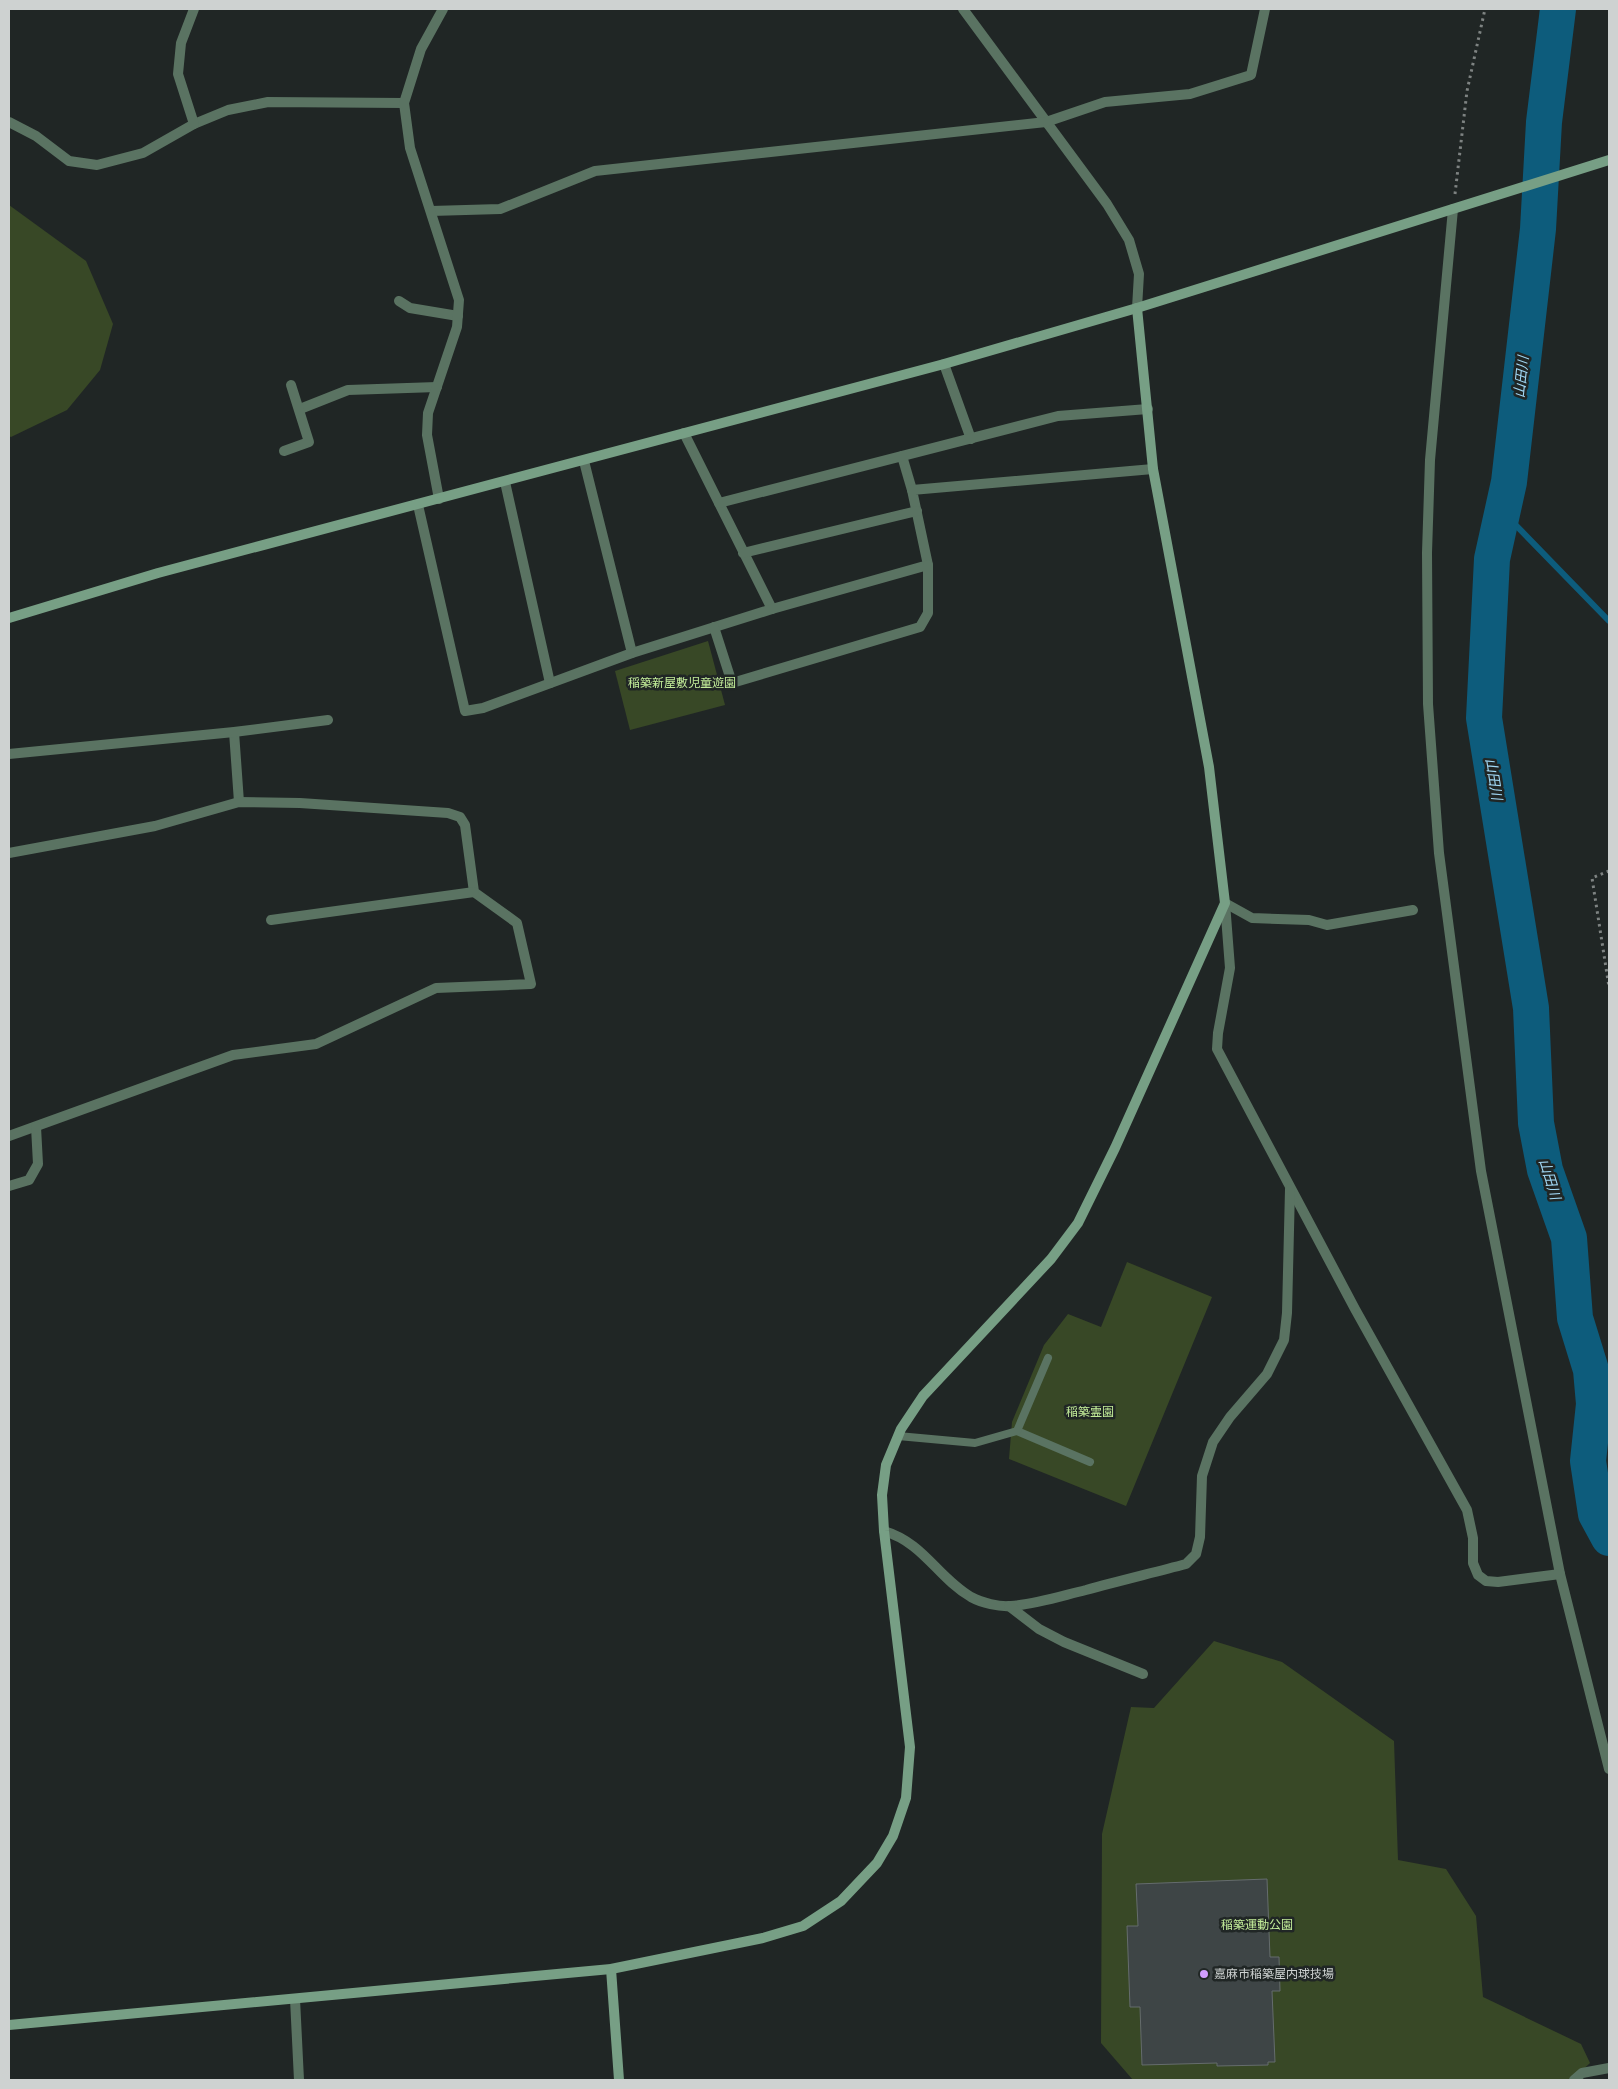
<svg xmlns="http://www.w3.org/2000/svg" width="1618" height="2089" font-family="Montserrat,'Noto Sans JP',sans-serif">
<rect width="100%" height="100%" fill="#202625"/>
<g fill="#384826">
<polygon points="9,205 86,261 113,324 100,370 67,410 11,437 9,436"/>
<polygon points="708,641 725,705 630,730 615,671"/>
<polygon points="1127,1262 1212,1297 1126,1506 1009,1459 1012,1422 1044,1345 1068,1314 1101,1327"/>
<polygon points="1214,1641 1282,1662 1394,1741 1398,1860 1446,1869 1476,1916 1483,1997 1581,2044 1590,2063 1572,2080 1133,2080 1101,2043 1102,1834 1131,1707 1154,1708"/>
</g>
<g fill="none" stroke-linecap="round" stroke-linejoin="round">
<polyline stroke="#0d5c7c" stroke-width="6" points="1502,511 1609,621"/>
<polyline stroke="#0d5c7c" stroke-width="36" points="1558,9 1544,122 1538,229 1509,482 1492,559 1484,718 1531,1008 1536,1123 1545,1170 1569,1238 1575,1318 1591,1370 1594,1404 1588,1461 1596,1514 1609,1538"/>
</g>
<polygon fill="#3e4546" stroke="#656c6d" points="1267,1879 1270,1957 1279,1957 1280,1991 1272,1991 1275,2062 1268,2062 1268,2065 1217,2066 1217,2063 1142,2065 1140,2007 1130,2007 1127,1926 1138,1926 1136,1884"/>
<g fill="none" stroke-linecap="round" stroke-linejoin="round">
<g stroke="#7e8382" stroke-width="3" stroke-dasharray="2.5 4" stroke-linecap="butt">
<polyline points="1455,194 1467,91 1485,9"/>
<polyline points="1609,871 1592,878 1609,987"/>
</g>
<g stroke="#5a7362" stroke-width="8">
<polyline points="1017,1431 1090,1462"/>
<polyline points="898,1436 975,1443 1017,1431 1048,1358"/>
</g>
<g stroke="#5a7362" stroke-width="10">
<polyline points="963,9 1107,204 1129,240 1139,274 1137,308"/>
<polyline points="9,122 36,136 69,161 97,165 143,153 194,124 228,110 268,102 404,103"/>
<polyline points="194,124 178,74 181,43 194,9"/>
<polyline points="1453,209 1430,460 1427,553 1428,704 1439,853 1481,1171 1560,1574 1609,1769"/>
<polyline points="431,211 500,209 595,171 1046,122 1105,102 1190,94 1251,75 1265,9"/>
<polyline points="399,301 410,308 458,316"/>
<polyline points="944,364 971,439"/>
<polyline points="300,409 348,390 437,387"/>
<polyline points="684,433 772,609"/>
<polyline points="284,451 309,442 291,385"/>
<polyline points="902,456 912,490"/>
<polyline points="584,461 632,653"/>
<polyline points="505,482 550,683"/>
<polyline points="439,499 427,435 428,413 457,327 459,300 410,148 404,103 421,49 443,9"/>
<polyline points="719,503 1058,416 1148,409"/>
<polyline points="418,505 465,711 483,708 632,653 772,609 928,565 912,490 1153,469"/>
<polyline points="743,553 917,511"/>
<polyline points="714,627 732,683 920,627 928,613 928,565"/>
<polyline points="234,732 239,802"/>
<polyline points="9,754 234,732 328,720"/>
<polyline points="9,853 155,826 239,802 300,803 448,813 460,817 465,825 474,892 517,923 531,984 436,988 316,1044 233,1055 9,1136"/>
<polyline points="1225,903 1230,968 1218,1033 1217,1049 1355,1309 1467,1510 1473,1538 1473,1563 1478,1575 1486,1581 1498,1582 1560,1574"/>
<polyline points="1225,903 1252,918 1309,920 1327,925 1413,910"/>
<polyline points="271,920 474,892"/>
<polyline points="9,1186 29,1180 38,1164 36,1127"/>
<path d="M884,1531c40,12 53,46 87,66 11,6 28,10 40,9 26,-2 50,-10 75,-16 33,-9 66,-17 100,-26l10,-10 4,-17 2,-61 11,-34 17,-25 37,-43 17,-34 3,-27 3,-124"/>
<polyline points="1009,1606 1039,1629 1064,1642 1143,1674"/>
<polyline points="295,1999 299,2080"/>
<polyline points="1574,2080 1582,2073 1609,2068"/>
</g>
<g stroke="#779f85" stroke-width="10">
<polyline points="9,618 158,573 944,364 1137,308 1609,160"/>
<polyline points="611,1969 619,2080"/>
<polyline points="9,2025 611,1969 763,1938 803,1926 841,1901 877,1863 893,1836 906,1798 910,1747 884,1531 882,1495 886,1465 901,1429 923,1396 1051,1259 1078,1223 1115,1148 1225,903 1209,767 1153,469 1137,308"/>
</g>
</g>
<circle fill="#d19dfe" stroke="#202625" stroke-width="2" cx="1204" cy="1974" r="5"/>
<g text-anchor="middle" stroke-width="5" stroke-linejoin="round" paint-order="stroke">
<g font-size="12" fill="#c2ec99" stroke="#202625">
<text x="682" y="687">稲築新屋敷児童遊園</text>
<text x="1090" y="1416">稲築霊園</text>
<text x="1257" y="1929">稲築運動公園</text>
</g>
<g font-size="12" fill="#ced2d1" stroke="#202625" text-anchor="start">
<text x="1214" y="1978">嘉麻市稲築屋内球技場</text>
</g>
<g font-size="14" font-style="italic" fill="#a1d8f5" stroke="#202625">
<text transform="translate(1521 377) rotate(-84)" y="5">山田川</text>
<text transform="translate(1494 779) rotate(81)" y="5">山田川</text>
<text transform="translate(1550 1179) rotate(73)" y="5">山田川</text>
</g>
</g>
<rect width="1618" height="2089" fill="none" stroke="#ced2d1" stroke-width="20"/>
</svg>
